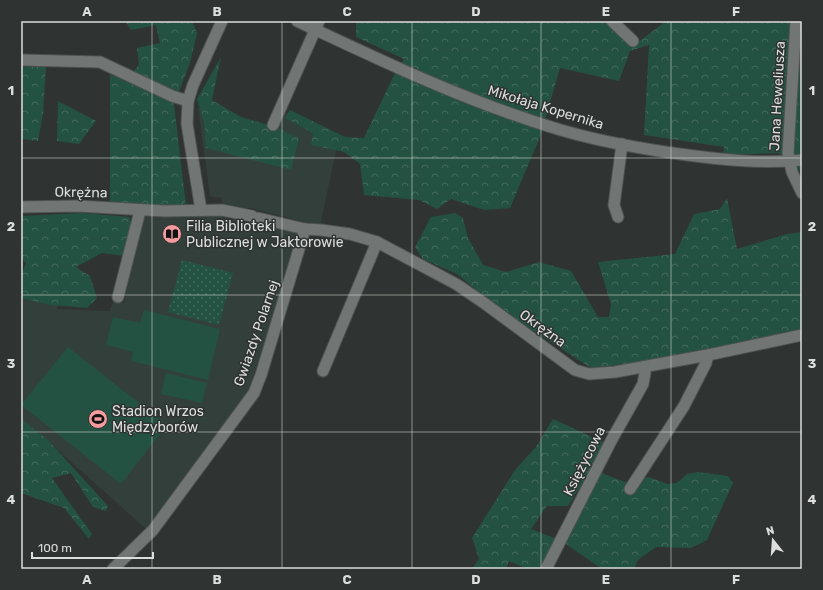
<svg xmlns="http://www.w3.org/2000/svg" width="823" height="590" font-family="Rubik,sans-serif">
<defs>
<pattern id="forest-crowns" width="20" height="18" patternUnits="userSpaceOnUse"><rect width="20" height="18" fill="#245242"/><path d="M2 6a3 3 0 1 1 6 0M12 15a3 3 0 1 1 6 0" fill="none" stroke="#436a5d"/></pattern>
<pattern id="park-dots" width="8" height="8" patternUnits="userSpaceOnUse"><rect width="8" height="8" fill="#245242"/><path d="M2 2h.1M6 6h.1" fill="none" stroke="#436a5d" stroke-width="1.8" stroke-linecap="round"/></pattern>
</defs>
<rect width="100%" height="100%" fill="#2f3331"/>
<g fill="#333f3a">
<polygon points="198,107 272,142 283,112 339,137 320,226 251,208 238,208 222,203 222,198 210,196"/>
<polygon points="147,215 221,215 294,231 299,236 248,393 146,529 42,436 21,420 21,297 60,298 57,309 110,311 113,300 124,303 126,296 123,292 143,217"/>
</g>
<g fill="#245242">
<polygon points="144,310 220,329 208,380 131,361 133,352 106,345 113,317 140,323"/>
<polygon points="68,347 167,425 121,484 21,405"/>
<polygon points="166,373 207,383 202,403 161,394"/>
</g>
<g fill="url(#forest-crowns)">
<polygon points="125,21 192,21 197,33 190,63 174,104 186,206 110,204 110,75 119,77 125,82 139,65 137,48 160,43 156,25 131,30"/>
<polygon points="356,21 611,21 637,43 666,21 802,21 802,176 796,165 778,153 723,155 724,147 644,135 649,45 630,51 619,81 560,68 540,137 510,208 484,210 451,199 437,209 419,200 364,195 360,164 344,152 311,145 313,133 285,118 290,110 345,137 364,138 394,75 404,59 356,37"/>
<polygon points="221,57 212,100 241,117 275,127 299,138 291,170 206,148 204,122 197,99"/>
<polygon points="21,67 46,67 43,114 38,141 21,139"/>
<polygon points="58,101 96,121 79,144 57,141"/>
<polygon points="727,198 737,249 787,234 802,232 802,329 649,361 591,368 502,311 457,274 423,259 415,247 431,217 455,213 463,218 468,238 483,265 506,272 539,262 571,271 598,317 609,317 611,304 598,262 675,254 694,214 720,209"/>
<polygon points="82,213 129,217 132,226 125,256 102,253 76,267 90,276 97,298 87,308 50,305 21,298 21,276 26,263 21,258 21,216"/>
<polygon points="21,419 48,440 108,506 106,511 93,507 71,473 52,478 92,534 89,539 64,508 21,493"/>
<polygon points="553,419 605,443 593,466 604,474 625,482 649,477 667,484 677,483 687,474 698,472 728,476 733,483 707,540 691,548 656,547 638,560 634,569 602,569 566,544 598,477 589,473 568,506 547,506 531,529 557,539 538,569 527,569 509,561 506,569 472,569 479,559 472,538 515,470 536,447"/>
</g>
<polygon fill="url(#park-dots)" points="182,260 233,273 219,325 168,312"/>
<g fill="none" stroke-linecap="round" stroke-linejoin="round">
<g stroke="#4e5250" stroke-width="13">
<g id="minor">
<path d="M297,21c83,39 166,79 254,106 44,14 91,22 136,28 38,5 77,9 115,5"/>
<polyline points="612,21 633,41"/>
<polyline points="796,21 788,153 792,172 802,193"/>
<polyline points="21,60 100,62 172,96 188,101"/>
<polyline points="273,125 319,21"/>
<polyline points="21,207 78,206 164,211 222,210 252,216"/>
<polyline points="201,210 187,124 188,101 193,85 222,21"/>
<polyline points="618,217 614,205 622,144"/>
<polyline points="258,218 305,229 321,230 350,234 377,242 456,284 484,303 575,370 589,374 615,372 708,355 802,335"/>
<polyline points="118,297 140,211"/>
<polyline points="323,371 377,242"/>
<polyline points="630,489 684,406 706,363 708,355"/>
<polyline points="113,569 153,530 254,393 261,375 305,229"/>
<polyline points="546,569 611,441 643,384 645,373 644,367"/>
</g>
</g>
<use href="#minor" stroke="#717674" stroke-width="11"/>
</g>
<path fill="none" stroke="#dcdedd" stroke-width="1" stroke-opacity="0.55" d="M152,21v548M282,21v548M412,21v548M541,21v548M671,21v548M21,158h781M21,295h781M21,432h781"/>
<defs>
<g id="library-disc" transform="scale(1)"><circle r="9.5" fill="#f59b9d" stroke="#2f3331"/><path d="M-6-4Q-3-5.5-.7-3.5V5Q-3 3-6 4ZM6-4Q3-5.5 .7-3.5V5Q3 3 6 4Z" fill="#111"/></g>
<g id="stadium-disc" transform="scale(1)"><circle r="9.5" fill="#f59b9d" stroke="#2f3331"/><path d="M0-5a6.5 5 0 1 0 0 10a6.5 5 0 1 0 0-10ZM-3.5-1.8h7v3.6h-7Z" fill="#111"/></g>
</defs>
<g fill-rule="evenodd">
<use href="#library-disc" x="172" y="234"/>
<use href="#stadium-disc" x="98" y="419"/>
</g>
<g text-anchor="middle" stroke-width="3" stroke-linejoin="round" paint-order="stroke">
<g font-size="14" fill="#dcdedd" stroke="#2f3331">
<text transform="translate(777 96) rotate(-87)" y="5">Jana Heweliusza</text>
<text transform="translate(546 107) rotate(17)" y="5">Mikołaja Kopernika</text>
<text transform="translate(81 192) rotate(1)" y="5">Okrężna</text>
<text transform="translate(543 328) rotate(36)" y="5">Okrężna</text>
<text transform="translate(256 333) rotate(-71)" y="5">Gwiazdy Polarnej</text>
<text transform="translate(584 461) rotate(-63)" y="5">Księżycowa</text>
</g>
<g font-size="14" fill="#dcdedd" stroke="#2f3331" text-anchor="start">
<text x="186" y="231">Filia Biblioteki<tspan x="186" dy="16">Publicznej w Jaktorowie</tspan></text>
<text x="112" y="416">Stadion Wrzos<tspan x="112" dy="16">Międzyborów</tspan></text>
</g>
</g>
<rect width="823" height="590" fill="none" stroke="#2f3331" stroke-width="44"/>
<g transform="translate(773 540) rotate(343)" stroke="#2f3331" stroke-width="3" paint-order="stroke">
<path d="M0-3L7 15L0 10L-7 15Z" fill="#dcdedd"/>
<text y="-6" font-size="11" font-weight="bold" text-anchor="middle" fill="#dcdedd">N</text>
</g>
<path d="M32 552v6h121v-6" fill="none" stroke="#dcdedd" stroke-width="2"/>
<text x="38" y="552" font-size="12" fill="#dcdedd" stroke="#2f3331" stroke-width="3" paint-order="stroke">100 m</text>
<rect x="22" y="22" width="779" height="546" fill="none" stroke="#dcdedd" stroke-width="1.5"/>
<g font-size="13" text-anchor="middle" font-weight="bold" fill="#dcdedd">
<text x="87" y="16">A</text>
<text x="217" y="16">B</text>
<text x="347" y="16">C</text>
<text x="476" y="16">D</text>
<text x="606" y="16">E</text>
<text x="736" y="16">F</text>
<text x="11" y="95">1</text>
<text x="812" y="95">1</text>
<text x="11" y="231">2</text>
<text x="812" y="231">2</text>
<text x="11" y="368">3</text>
<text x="812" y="368">3</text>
<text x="11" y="504">4</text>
<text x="812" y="504">4</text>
<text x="87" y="584">A</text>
<text x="217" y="584">B</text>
<text x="347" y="584">C</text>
<text x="476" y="584">D</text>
<text x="606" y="584">E</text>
<text x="736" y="584">F</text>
</g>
</svg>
